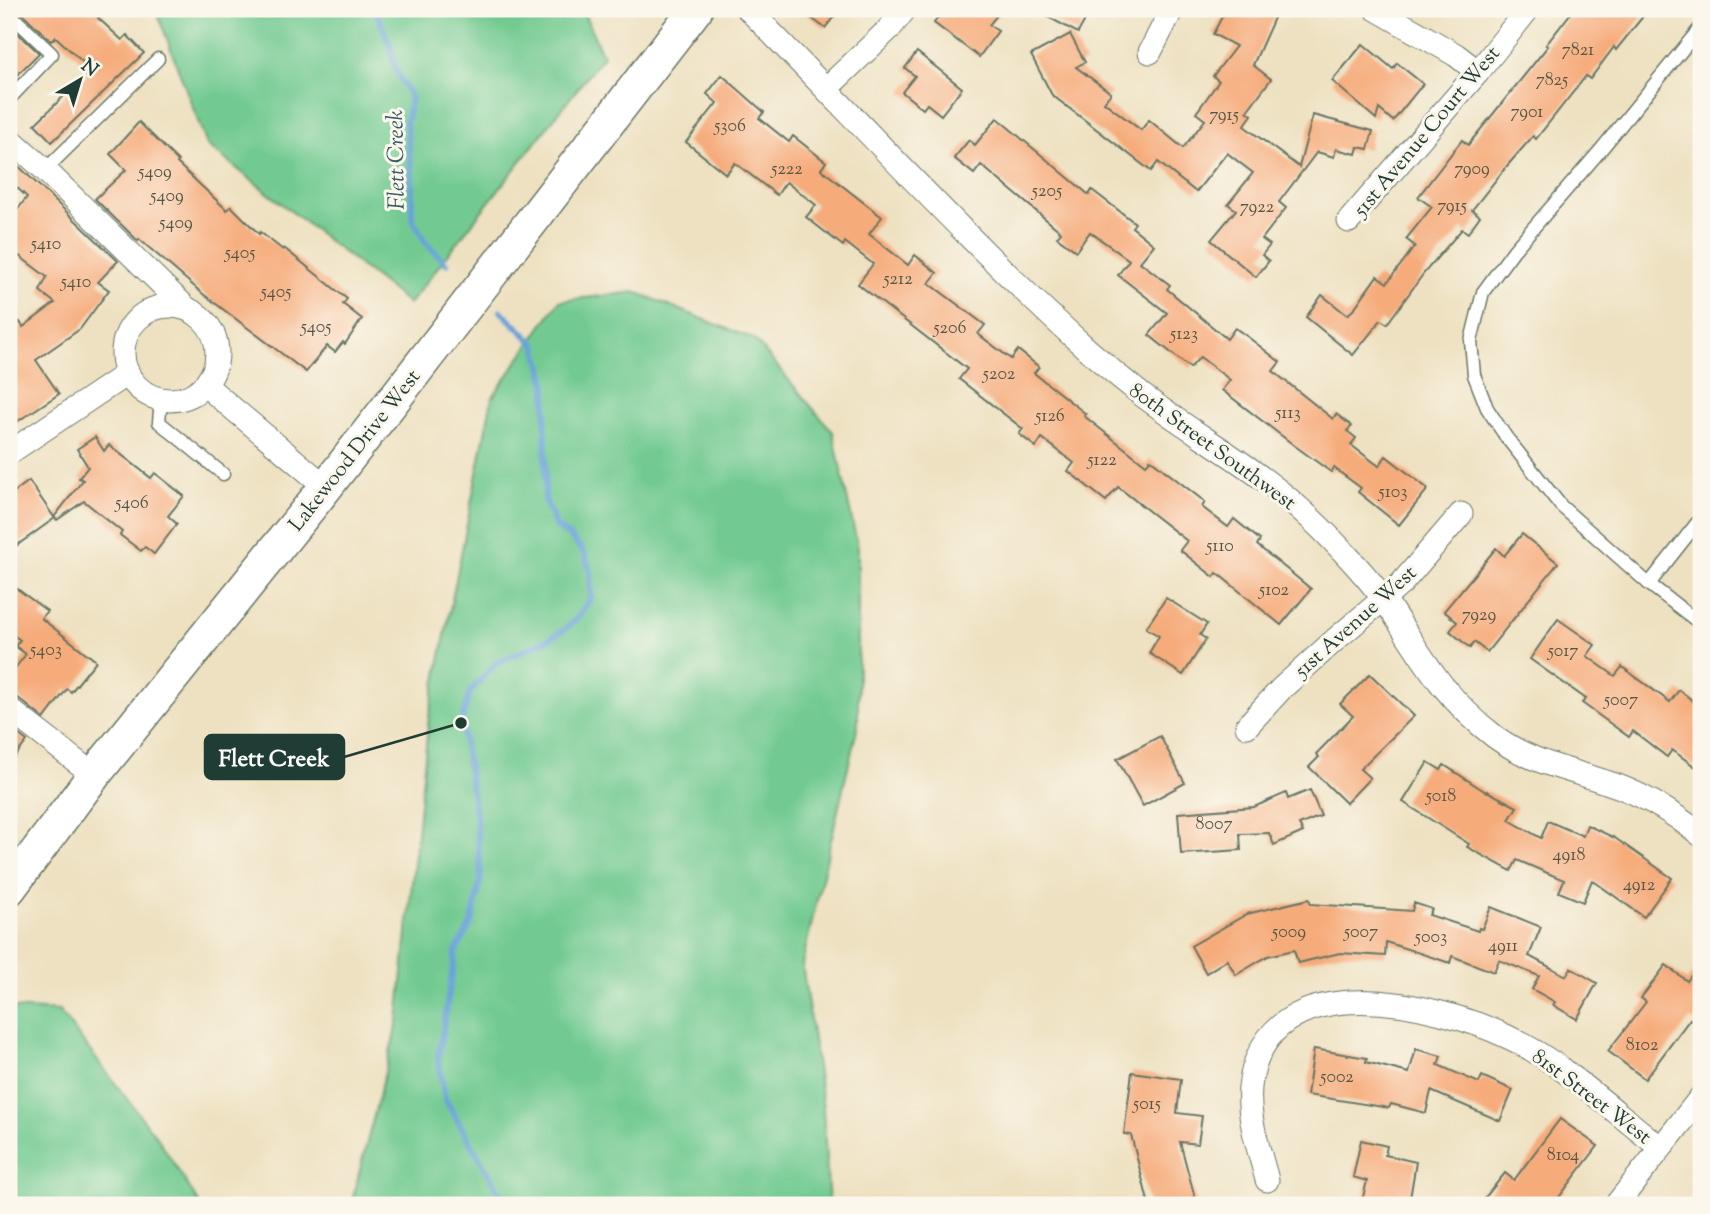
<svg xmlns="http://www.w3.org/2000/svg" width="1710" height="1214" font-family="'Sorts Mill Goudy',serif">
<rect width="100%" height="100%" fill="#fbf7ec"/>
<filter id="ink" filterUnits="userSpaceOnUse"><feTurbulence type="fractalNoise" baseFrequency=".0143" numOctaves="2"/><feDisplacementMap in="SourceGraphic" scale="14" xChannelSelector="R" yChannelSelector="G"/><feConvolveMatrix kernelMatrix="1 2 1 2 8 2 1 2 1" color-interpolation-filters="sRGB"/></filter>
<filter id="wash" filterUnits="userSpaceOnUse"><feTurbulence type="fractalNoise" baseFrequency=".00686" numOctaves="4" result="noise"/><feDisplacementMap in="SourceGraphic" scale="28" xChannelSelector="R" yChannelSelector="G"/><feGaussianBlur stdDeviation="1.57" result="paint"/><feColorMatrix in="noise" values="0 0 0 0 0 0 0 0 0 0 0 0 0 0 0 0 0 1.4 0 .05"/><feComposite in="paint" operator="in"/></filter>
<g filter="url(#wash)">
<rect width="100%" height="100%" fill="#eee1c1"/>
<g fill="#72ca91" stroke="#488462" stroke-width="2">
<polygon points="151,9 582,9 603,56 409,304 207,145 158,15"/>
<polygon points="635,292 754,339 833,432 858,548 858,725 802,964 823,1108 829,1205 351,1205 398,1021 429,716 492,398 559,301"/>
<polygon points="9,1008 59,1011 159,1140 200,1205 9,1205"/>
</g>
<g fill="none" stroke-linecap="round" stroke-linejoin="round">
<g stroke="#6aa3d9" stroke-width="6">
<polyline points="375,9 391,48 395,69 411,98 406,123 412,176 412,218 426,243 447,264"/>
<polyline points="501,311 536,345 546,384 545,499 556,527 569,536 584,552 590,572 591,597 579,616 568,627 551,638 496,663 470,692 461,723 476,817 481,877 472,922 456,951 438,1058 445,1099 507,1205"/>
</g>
</g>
<g id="blocks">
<g fill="#f6ab7a">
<polygon points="25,9 107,9 98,18 122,40 127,35 144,53 52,142 35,124 91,70 56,37 51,41 21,12"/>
<polygon points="799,9 840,9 825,28"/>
<polygon points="945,9 1002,9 989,25 998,31 979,57 934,23"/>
<polygon points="1033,9 1091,9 1078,33"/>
<polygon points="1226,9 1278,9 1253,65 1271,79 1247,111 1252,115 1244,126 1299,167 1313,115 1373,131 1368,149 1358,147 1356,154 1336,149 1334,157 1317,152 1279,202 1286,208 1262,239 1270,245 1262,255 1269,261 1256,277 1211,240 1236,210 1228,204 1253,173 1227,153 1196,192 1158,162 1151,171 1052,95 1031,55 1070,34 1085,62 1076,67 1111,93 1104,102 1141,130 1149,120 1183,148 1205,120 1196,113 1219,81 1213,76 1236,46 1213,34"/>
<polygon points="1574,9 1649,9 1616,50 1614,47 1590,79 1586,76 1536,139 1533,136 1507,166 1472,210 1480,216 1468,233 1462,229 1424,273 1387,324 1381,320 1353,355 1306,317 1322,295 1347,315 1353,310 1377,276 1387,283 1415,246 1406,239 1432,207 1418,197 1462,140 1468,145 1548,46 1546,45"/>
<polygon points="9,25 39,53 9,83"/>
<polygon points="1363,44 1393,69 1397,63 1423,84 1393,121 1379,109 1376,119 1332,81"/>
<polygon points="917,52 962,88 941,115 927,104 923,109 902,92 915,76 905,68"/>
<polygon points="722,75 764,112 759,118 789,142 793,136 826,162 821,169 882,217 869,234 908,265 915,255 937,273 929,283 985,325 978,334 1011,359 1018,350 1039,367 1034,373 1086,414 1084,416 1146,465 1150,459 1205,502 1202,507 1228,527 1234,519 1260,540 1257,545 1311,589 1281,625 1217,573 1214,577 1180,550 1187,541 1118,487 1106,501 1068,471 1074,463 1042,438 1036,447 1019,434 1023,429 959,379 967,369 858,284 873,264 845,242 843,246 806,217 816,205 786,182 777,195 735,163 726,174 686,142 717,103 707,94"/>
<polygon points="997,118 1089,195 1092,190 1135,223 1132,227 1154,245 1140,262 1170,285 1167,289 1227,339 1235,328 1248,337 1280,362 1273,371 1333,419 1336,414 1352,426 1347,431 1356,438 1351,445 1379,466 1386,456 1428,489 1399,525 1358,492 1361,488 1334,468 1331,472 1295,446 1222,390 1230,380 1200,357 1190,368 1149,335 1167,313 1118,275 1129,260 1090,232 1076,251 1057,237 1061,232 981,165 974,174 954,158 969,140 975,145"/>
<polygon points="139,122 178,161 177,163 227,210 231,206 259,234 260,232 283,250 284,248 347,299 343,304 362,319 345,344 343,342 335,352 327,346 306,372 203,294 139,239 138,241 95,199 126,170 110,154"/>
<polygon points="9,157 118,261 98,282 109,290 80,329 36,360 59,394 9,427 9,330 20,322 23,327 55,303 40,291 47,277 14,252 17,248 9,241 9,221 27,197 9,180"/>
<polygon points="95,437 104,451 109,445 151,478 155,473 184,496 168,516 177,524 154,554 145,547 141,551 120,535 122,532 84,501 57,520 55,518 9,551 9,496 29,481 54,517 83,480 79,478 88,467 77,449"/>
<polygon points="1522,534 1558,563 1487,652 1474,642 1470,648 1450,631 1457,622 1444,611 1496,548 1504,556"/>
<polygon points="16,588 47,611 41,618 96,661 71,692 67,689 44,719 18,698 9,695 9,676 26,654 15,646 20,640 9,632 9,598"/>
<polygon points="1166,598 1207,624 1200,635 1206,639 1183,675 1149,653 1159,636 1146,628"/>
<polygon points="1558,619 1595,645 1587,656 1615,676 1622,667 1670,702 1679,690 1701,707 1701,771 1672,750 1667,757 1633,731 1629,737 1582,703 1586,699 1530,659"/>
<polygon points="1370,674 1414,716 1360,769 1370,778 1346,803 1309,767 1319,757 1316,754 1353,716 1340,704"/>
<polygon points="9,727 27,741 9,764"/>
<polygon points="1160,736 1185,783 1143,806 1117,759"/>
<polygon points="1428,762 1441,770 1444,765 1486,792 1487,791 1517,807 1509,820 1541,838 1548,821 1583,836 1587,825 1615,838 1672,878 1644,917 1592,880 1583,902 1559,892 1564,880 1517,860 1511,871 1467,847 1469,844 1403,802"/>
<polygon points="1310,790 1321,816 1299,825 1303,832 1274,845 1269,833 1240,834 1241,850 1181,854 1178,813 1254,807 1286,793 1288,799"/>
<polygon points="1309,899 1311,904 1412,911 1414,903 1432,909 1429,915 1478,931 1479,928 1482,929 1491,907 1541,927 1529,956 1566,976 1571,968 1597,983 1577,1019 1553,1005 1555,1002 1532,989 1539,976 1499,960 1494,972 1452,956 1450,963 1386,942 1385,956 1340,953 1298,963 1294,950 1268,956 1236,975 1227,960 1206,973 1191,946 1247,914"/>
<polygon points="1701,962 1701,1012 1694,1022 1690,1019 1645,1079 1608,1051 1646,1002 1641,998 1666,965 1687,981"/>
<polygon points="1314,1049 1367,1058 1366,1062 1409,1073 1416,1049 1441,1056 1438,1065 1479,1083 1482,1076 1513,1090 1500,1121 1431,1091 1426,1113 1391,1104 1389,1108 1307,1095"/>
<polygon points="1132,1072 1181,1079 1177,1113 1202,1116 1198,1144 1180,1142 1197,1205 1149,1205 1131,1135 1124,1134"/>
<polygon points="1560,1119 1598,1146 1553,1205 1479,1205 1505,1173 1514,1180"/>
<polygon points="1361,1140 1387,1146 1385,1155 1416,1162 1409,1205 1361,1205 1367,1181 1353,1177"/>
</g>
</g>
</g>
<g filter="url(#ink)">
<use href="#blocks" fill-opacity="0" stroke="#677665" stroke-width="2"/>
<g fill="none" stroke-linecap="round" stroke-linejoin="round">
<g stroke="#677665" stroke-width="15">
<g id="service">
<polyline points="9,13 52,54 9,99"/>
<polyline points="1701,27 1599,152 1514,250 1483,292 1471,341 1474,375 1487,408 1506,437 1561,506 1649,584 1701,624"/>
<polyline points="45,170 158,59"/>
<polyline points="161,399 159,422 223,474"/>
<polyline points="1649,584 1701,518"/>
</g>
</g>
<g stroke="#677665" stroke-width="25">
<g id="minor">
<path d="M748,9c113,114 221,234 340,341 18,16 36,31 54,45 52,39 109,70 157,113 27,24 66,65 87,94 35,53 56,94 108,134 35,26 73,33 112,46 36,11 66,30 95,53"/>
<polyline points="1376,9 1456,55 1478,72"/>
<polyline points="1150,52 1172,9"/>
<polyline points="827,88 890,28 905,9"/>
<polyline points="9,138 45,170 187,309"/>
<polyline points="1349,221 1478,72 1528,9"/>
<circle cx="170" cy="353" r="47"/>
<polyline points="205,385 326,487"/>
<polyline points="9,453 128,373"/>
<polyline points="9,709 94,775"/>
<polyline points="1247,726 1281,689 1336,639 1401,584 1461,514"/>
<path d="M1267,1180c-8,-32 -22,-67 -16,-100 21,-118 186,-77 259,-42 53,25 104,74 151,110"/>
<polyline points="1616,1205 1701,1097"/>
</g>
</g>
<g stroke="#677665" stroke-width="36">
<polyline id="secondary" points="9,889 94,775 326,487 696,9"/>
</g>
<use href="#service" stroke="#fff" stroke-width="12"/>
<use href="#minor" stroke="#fff" stroke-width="23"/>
<use href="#secondary" stroke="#fff" stroke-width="33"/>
</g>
</g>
<g text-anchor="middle" stroke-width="6" stroke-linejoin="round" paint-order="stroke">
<g font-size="18" fill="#555846">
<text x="1578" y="55">7821</text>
<text x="1552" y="85">7825</text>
<text x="1527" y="117">7901</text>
<text x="1224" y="120">7915</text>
<text x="730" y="131">5306</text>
<text x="787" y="174">5222</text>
<text x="1472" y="174">7909</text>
<text x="155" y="177">5409</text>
<text x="1047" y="196">5205</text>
<text x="167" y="201">5409</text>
<text x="1452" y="211">7915</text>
<text x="1257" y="212">7922</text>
<text x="176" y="228">5409</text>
<text x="46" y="249">5410</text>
<text x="240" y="258">5405</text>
<text x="898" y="284">5212</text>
<text x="76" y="287">5410</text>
<text x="276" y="297">5405</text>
<text x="316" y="332">5405</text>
<text x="950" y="333">5206</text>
<text x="1184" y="339">5123</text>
<text x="999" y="379">5202</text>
<text x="1288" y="418">5113</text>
<text x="1050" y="421">5126</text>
<text x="1102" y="465">5122</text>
<text x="1393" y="497">5103</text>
<text x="132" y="508">5406</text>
<text x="1220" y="551">5110</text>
<text x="1274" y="595">5102</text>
<text x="1479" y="620">7929</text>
<text x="46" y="655">5403</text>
<text x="1563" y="656">5017</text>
<text x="1621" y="705">5007</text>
<text x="1441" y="801">5018</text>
<text x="1214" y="829">8007</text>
<text x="1569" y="860">4918</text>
<text x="1639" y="890">4912</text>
<text x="1289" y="937">5009</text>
<text x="1361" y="937">5007</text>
<text x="1431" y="942">5003</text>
<text x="1503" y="951">4911</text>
<text x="1642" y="1050">8102</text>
<text x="1337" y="1082">5002</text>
<text x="1147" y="1109">5015</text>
<text x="1563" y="1160">8104</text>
</g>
<g font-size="21" fill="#1f3d34" stroke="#fbf7ec">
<text transform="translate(1426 131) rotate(-50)" y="7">51st Avenue Court West</text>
<text transform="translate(1213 446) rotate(36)" y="7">80th Street Southwest</text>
<text transform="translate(354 450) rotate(-52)" y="7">Lakewood Drive West</text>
<text transform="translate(1355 621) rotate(-42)" y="7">51st Avenue West</text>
<text transform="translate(1592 1096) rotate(37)" y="7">81st Street West</text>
</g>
<g font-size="23" font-style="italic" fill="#365c66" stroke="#fbf7ec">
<text transform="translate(395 160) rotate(-91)" y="8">Flett Creek</text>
</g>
</g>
<path fill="none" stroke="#1f3d34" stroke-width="2.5" d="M461 723L344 757"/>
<circle fill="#1f3d34" stroke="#fbf7ec" stroke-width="2.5" cx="461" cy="723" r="7"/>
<rect fill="#1f3d34" stroke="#1f3d34" stroke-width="2.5" x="205" y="735" width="139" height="44" rx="7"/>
<g font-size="23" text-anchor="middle" font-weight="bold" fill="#fff">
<text x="274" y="766">Flett Creek</text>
</g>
<rect width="1710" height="1214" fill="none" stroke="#fbf7ec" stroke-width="35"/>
<g transform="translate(80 80) rotate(38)" stroke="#fbf7ec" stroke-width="5" paint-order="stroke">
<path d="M0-5L12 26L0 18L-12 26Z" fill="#1f3d34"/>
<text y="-10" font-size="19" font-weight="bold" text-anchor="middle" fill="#1f3d34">N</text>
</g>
</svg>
